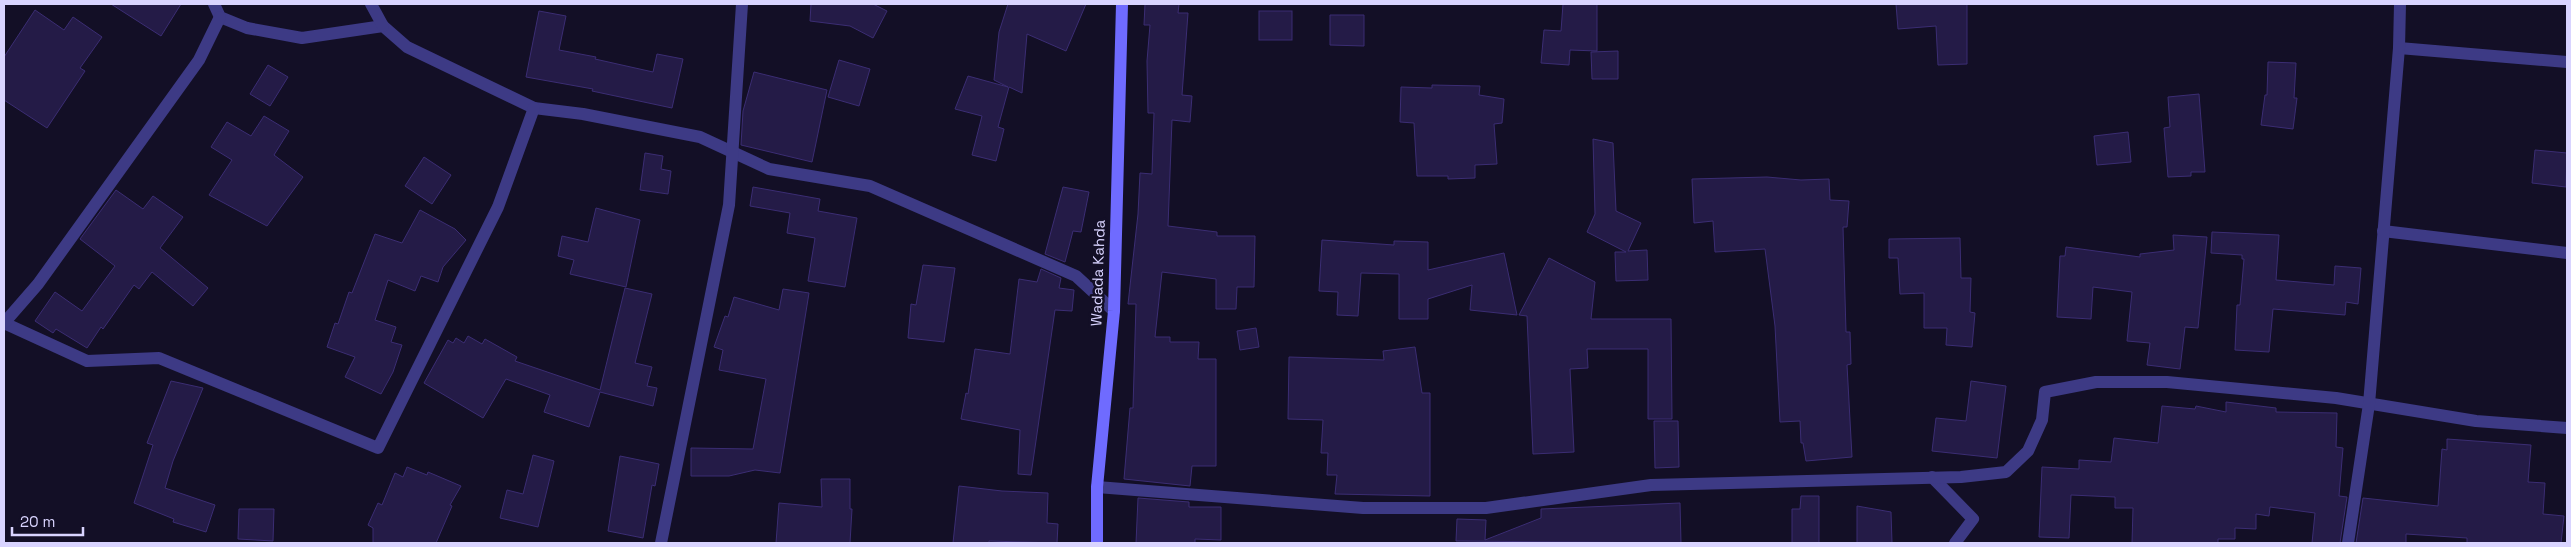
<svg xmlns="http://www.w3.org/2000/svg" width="2571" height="547" font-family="'Space Grotesk',sans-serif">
<rect width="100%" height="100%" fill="#130f26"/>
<g fill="#241b47" stroke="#3b2d73">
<polygon points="111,4 181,4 161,36"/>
<polygon points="811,4 873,4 887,11 873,38 850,26 810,21"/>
<polygon points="1008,4 1086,4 1066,51 1027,34 1022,93 1009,87 998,127 1004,129 996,161 972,155 982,116 955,109 968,76 1008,87 994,80 999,32"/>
<polygon points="1145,4 1179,4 1178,13 1188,13 1182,95 1192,96 1190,122 1172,120 1168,226 1217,232 1217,236 1255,236 1254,287 1237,287 1236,309 1216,309 1216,279 1162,272 1155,337 1170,337 1170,342 1199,342 1198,359 1216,359 1216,466 1192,466 1190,486 1124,479 1130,408 1133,408 1136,304 1128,304 1138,214 1140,173 1152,174 1154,113 1148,113 1147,61 1150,25 1144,25"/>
<polygon points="1563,4 1597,4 1597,51 1570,50 1569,65 1541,63 1544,30 1561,31"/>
<polygon points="1896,4 1967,4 1967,64 1938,65 1936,26 1898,29"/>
<polygon points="35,10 64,30 73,17 102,37 80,68 85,71 47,128 4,100 4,57"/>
<polygon points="539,11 566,16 559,50 596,57 595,59 653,72 657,54 683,59 672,108 592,91 593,89 526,77"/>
<rect x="1259" y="11" width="33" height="29"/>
<polygon points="1330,15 1364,15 1364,46 1330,45"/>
<polygon points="1618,51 1618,79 1592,79 1591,52"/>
<polygon points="839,60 870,69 859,106 828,97"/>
<polygon points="2268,62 2296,63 2294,98 2297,98 2293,129 2261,125 2265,95 2267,95"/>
<polygon points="268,65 288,77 270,106 250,94"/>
<polygon points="754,72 827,90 812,162 741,145 743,111"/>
<polygon points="1432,85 1480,86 1479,95 1504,99 1502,123 1494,124 1497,164 1475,165 1475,178 1448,179 1448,176 1417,176 1414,123 1400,122 1401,87 1432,88"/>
<polygon points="2199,94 2205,172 2191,172 2191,176 2168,177 2164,128 2170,127 2168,97"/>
<polygon points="264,116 289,131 274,155 303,177 267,226 209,195 232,160 211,147 227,122 251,136"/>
<polygon points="2128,132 2131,162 2097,165 2094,136"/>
<polygon points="1593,139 1613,143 1616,211 1641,223 1628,251 1647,250 1648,280 1616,281 1615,252 1626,252 1587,232 1595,214"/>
<polygon points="2535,150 2567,153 2566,187 2532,183"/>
<polygon points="645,153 663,156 661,169 671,171 668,194 640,190"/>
<polygon points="424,157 451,175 432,204 405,186"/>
<polygon points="1767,177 1801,180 1829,179 1830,200 1849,201 1847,227 1843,227 1846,332 1850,332 1851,364 1847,365 1852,457 1806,461 1803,443 1801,443 1800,421 1780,422 1775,326 1765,249 1715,252 1713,221 1694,223 1692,179"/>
<polygon points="753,187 820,199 818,211 857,218 845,287 808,281 815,238 787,233 790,213 750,206"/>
<polygon points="1063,187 1089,192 1081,232 1073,231 1065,262 1045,254"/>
<polygon points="116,190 143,209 153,196 183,217 160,248 208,288 193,306 152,272 139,289 134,285 103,329 101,327 87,348 56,329 53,333 35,321 55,292 82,311 115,266 80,239"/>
<polygon points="596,208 640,220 626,287 570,274 574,260 558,256 562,236 588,242"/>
<polygon points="420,210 455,229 466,240 443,267 438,282 421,276 415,291 388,280 375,320 396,327 391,342 402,345 393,372 381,394 345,377 355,357 327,347 335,323 338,324 349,292 352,293 375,234 402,243"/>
<polygon points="2212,232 2279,235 2276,280 2334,285 2335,266 2361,268 2358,304 2346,302 2345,315 2273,309 2269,352 2235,350 2237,305 2240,305 2244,259 2242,259 2242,255 2211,253"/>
<polygon points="2173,235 2207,237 2198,328 2185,327 2180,369 2147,365 2150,343 2127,341 2132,292 2093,287 2091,319 2057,317 2060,256 2065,256 2066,247 2140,257 2140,254 2174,250"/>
<polygon points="1960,238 1961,278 1971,278 1970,312 1975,313 1972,347 1946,345 1947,328 1924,328 1924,293 1900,294 1898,258 1889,258 1889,239"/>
<polygon points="1322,240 1394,245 1394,241 1428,242 1428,270 1504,253 1517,315 1470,310 1472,285 1428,299 1428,319 1399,319 1399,274 1361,273 1358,316 1337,315 1338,292 1319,291"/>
<polygon points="1549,258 1595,282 1591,319 1671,319 1672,419 1648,419 1648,349 1587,349 1588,368 1570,369 1574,452 1533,454 1527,316 1519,315"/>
<polygon points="923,265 955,268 944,342 908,338 911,304 916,305"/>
<polygon points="1041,269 1061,278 1059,288 1074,290 1072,311 1055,310 1031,475 1018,474 1020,430 961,419 966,393 968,394 975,349 1010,354 1019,279 1037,282"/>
<polygon points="625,288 652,294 635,363 652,367 647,386 657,388 653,406 600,392 589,427 544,412 550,395 506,379 483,418 424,383 448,340 453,343 456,338 464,343 468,336 482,344 485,339 517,357 515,361 600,390"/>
<polygon points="783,289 809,293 780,473 755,470 729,476 691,476 691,448 753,449 766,379 719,370 723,350 714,347 725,316 728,317 734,297 779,310"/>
<polygon points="1256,328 1259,347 1240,350 1237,331"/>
<polygon points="1415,347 1422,393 1430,393 1430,496 1335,494 1337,475 1327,475 1328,453 1321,453 1323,420 1288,419 1289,357 1384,360 1383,351"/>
<polygon points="171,381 203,388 173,461 165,488 215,505 206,532 173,522 174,519 134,503 153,445 147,443"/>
<polygon points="1971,381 2006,386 1997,458 1932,451 1936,418 1966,421"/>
<polygon points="2226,402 2276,408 2276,412 2337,413 2336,447 2343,448 2339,496 2347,497 2340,543 2312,543 2315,513 2270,507 2269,516 2256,514 2256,529 2235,528 2235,539 2218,539 2218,543 2132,543 2133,508 2115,508 2115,497 2071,495 2069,538 2039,537 2042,467 2079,469 2079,460 2111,462 2114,438 2158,443 2162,406 2195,409 2196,406 2226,412"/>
<polygon points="1654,421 1678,421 1679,467 1655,468"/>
<polygon points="2447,439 2531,445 2528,482 2545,483 2543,514 2564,516 2561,543 2467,543 2467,538 2406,534 2406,543 2356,543 2363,498 2438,506 2442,449 2447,450"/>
<polygon points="533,455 554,461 538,527 500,518 507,490 523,494"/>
<polygon points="620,456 659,464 655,486 652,485 643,538 608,531"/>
<polygon points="407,467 427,475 428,472 461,486 450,505 452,506 436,543 373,543 373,528 368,525 378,503 382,505 395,473 403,477"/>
<polygon points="821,479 850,479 850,509 852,509 850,543 776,543 779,503 822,507"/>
<polygon points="959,486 1002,491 1048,493 1047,523 1058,524 1057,543 989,541 989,543 953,543"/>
<polygon points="1801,496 1819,496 1819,543 1792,543 1792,509 1800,509"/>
<polygon points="1138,498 1189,502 1189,507 1221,507 1221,540 1195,539 1195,543 1136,543"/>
<polygon points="1680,503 1681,543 1456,541 1457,519 1486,520 1485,540 1541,518 1541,509"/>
<polygon points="1857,506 1891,512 1892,543 1857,543"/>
<polygon points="239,509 274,509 273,541 238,539"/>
</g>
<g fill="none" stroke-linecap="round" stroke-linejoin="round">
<g stroke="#3d3a85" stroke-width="12">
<polyline points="214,4 220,17 247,28 302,38 383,26 407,47 534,108 583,114 700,137 769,169 870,186 1076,276 1114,311"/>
<polyline points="371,4 383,26"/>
<polyline points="2399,48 2567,62"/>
<polyline points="2383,231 2567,253"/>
<polyline points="4,323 87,361 159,358 378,448 498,207 534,108"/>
<polyline points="4,323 38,284 199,60 220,17"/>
<polyline points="1932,477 1973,519 1955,543"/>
<polyline points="1097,487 1363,508 1486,508 1651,485 1961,477 2006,472 2028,451 2042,420 2045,392 2096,382 2167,382 2336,398 2476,421 2567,428"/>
<polyline points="661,543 729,205 742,4"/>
<polyline points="2348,543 2369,404 2399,48 2400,4"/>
</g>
<polyline stroke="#6f6bff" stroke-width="12" points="1097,543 1097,487 1114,311 1122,4"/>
</g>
<g text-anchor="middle" stroke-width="5" stroke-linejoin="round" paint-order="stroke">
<g font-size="15" fill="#d9d4ff" stroke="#130f26">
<text transform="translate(1098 273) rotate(-88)" y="5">Wadada Kahda</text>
</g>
</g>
<rect width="2571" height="547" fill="none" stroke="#d9d4ff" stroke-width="10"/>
<path d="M12 527v8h71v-8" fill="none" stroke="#d9d4ff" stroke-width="2.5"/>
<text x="20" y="527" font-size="15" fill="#d9d4ff" stroke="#130f26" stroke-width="4" paint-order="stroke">20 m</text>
</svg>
